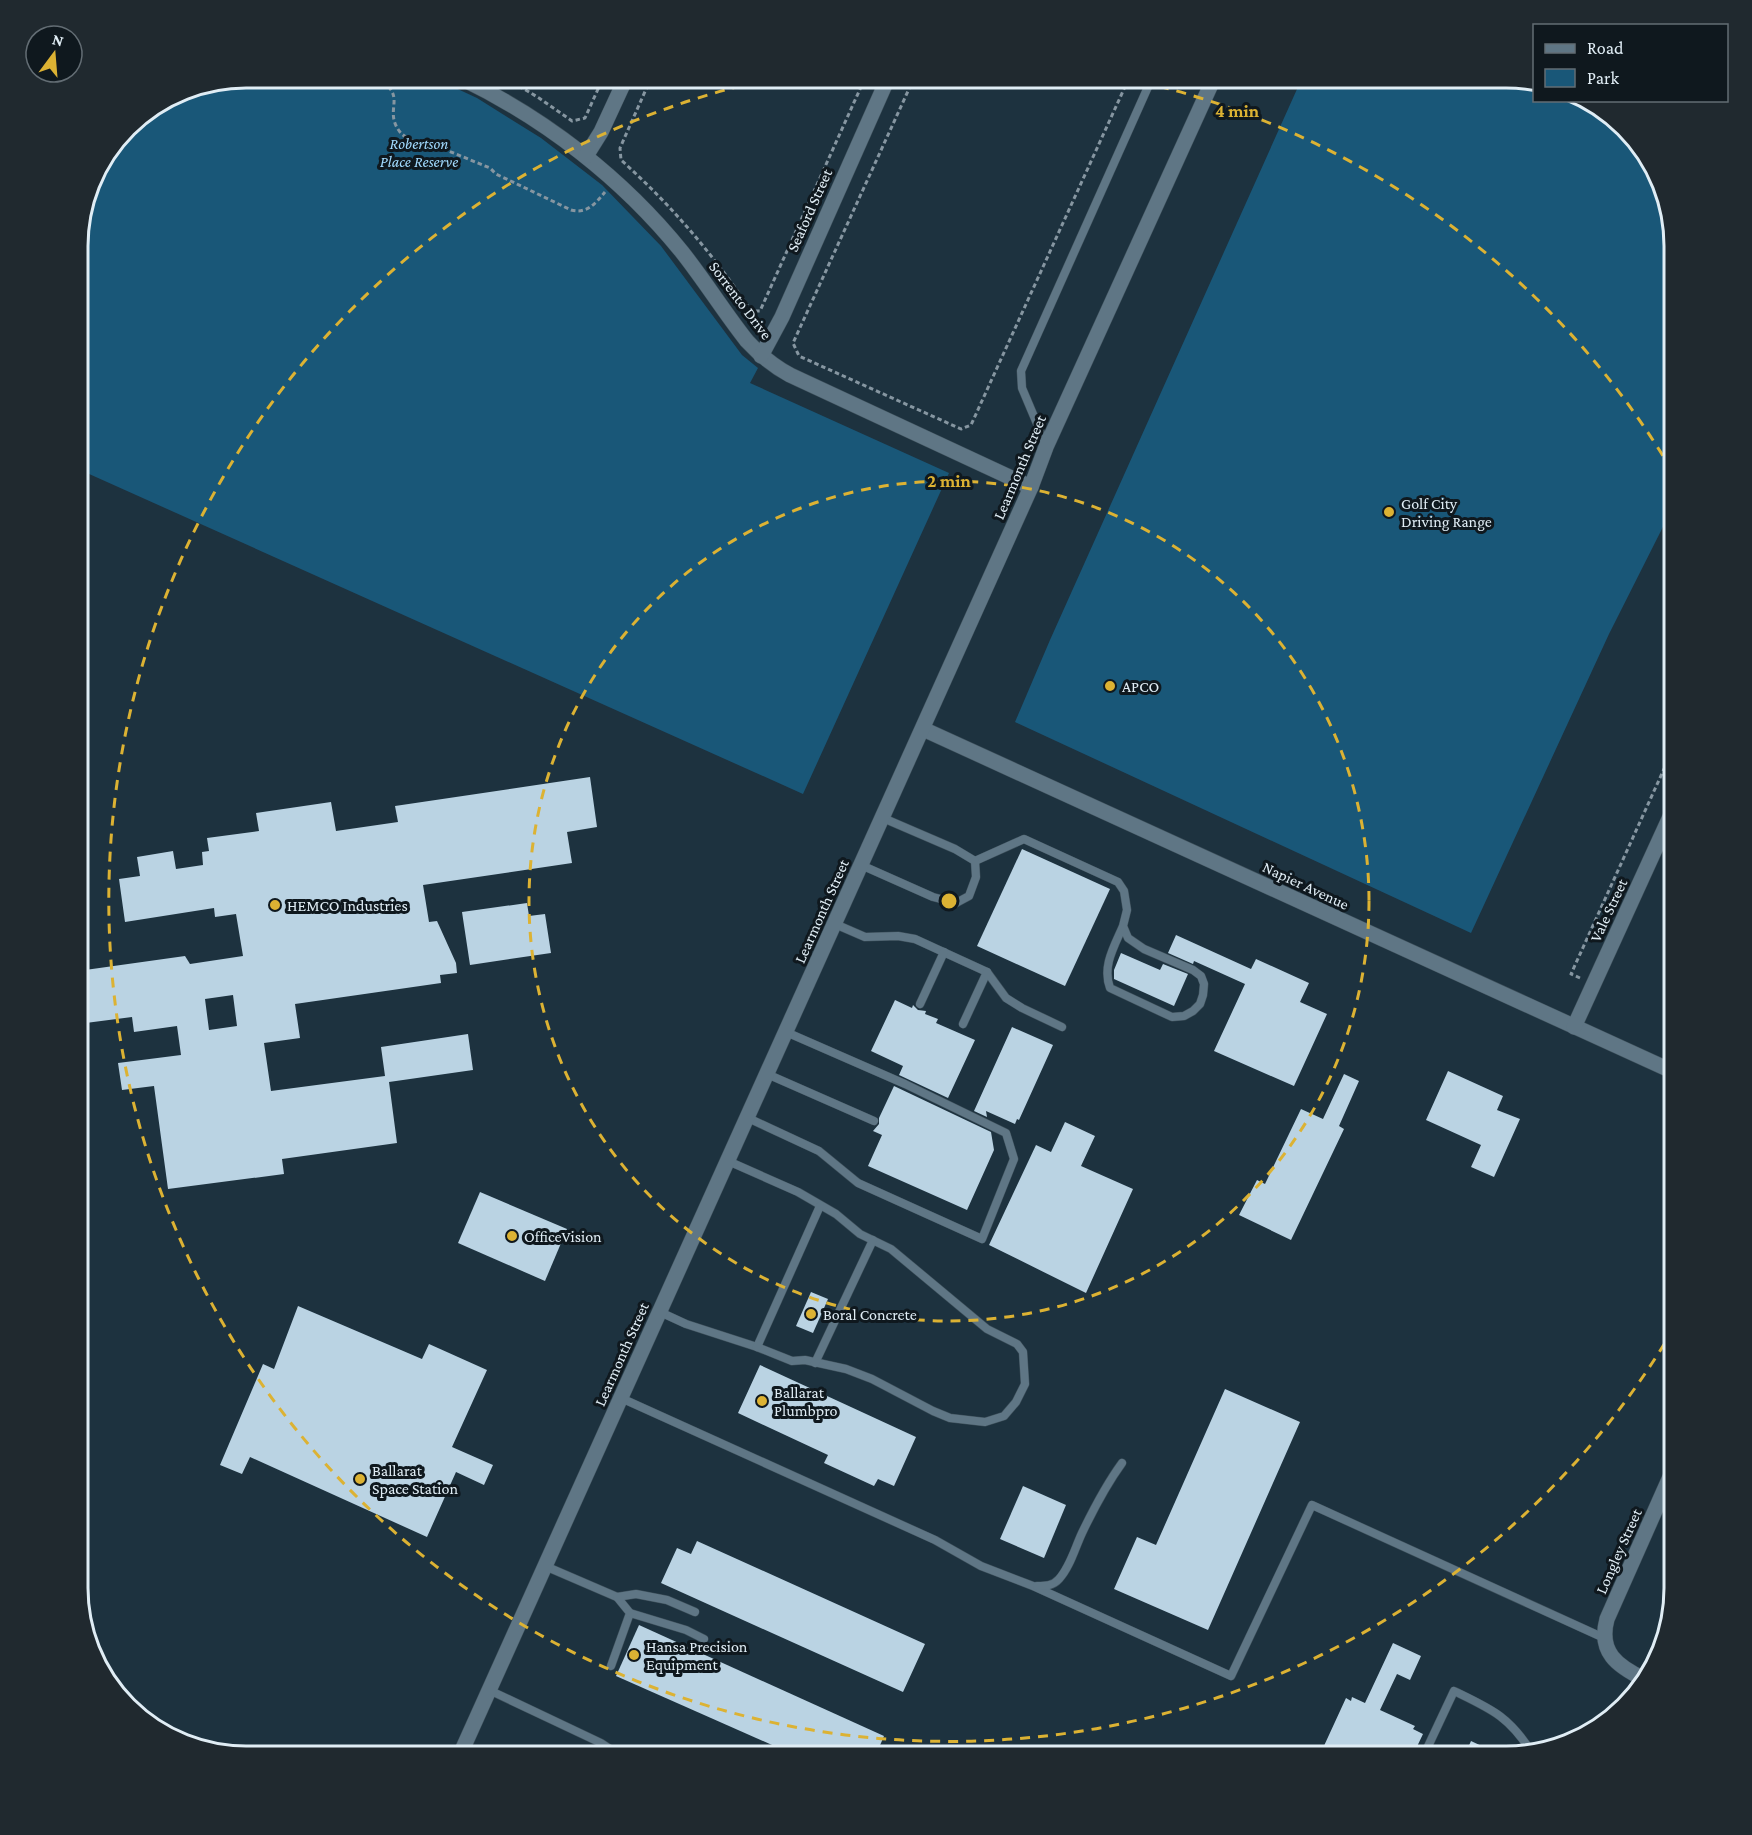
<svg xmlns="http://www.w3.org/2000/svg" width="1752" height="1835" font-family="'Crimson Pro',serif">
<rect width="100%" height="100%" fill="#1d323f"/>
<g fill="#195778">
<polygon points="246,78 434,78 477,98 541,138 602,185 661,246 742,355 758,368 750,383 949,473 803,794 78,469 78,235 95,171 135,120 182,91"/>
<polygon points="1302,78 1517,78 1534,83 1534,100 1587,101 1633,135 1665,192 1674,246 1674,505 1609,634 1471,933 1015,722 1050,640"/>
</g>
<g fill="#bad3e3" fill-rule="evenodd">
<path d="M590,777l7,50 -30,5 5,31 -149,22 6,37 8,-1 19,42 1,10 -17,2 1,8 -146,21 5,34 -36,5 7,48 114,-15 -4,-29 87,-13 5,36 -84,12 8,61 -115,16 2,15 -116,15 -14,-103 -32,4 -4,-27 63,-8 -4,-29 -43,6 -2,-15 -54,7v-53l107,-15 5,8 53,-8 -7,-42 -21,3 -1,-9 -89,14 -6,-43 21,-3 -3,-19 36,-6 3,18 27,-4 -1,-13 7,-1 -2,-13 52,-7 -3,-18 75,-11 5,29 62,-9 -3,-16zM233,995l4,31 -28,4 -4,-31z"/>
<polygon points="1022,849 1110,889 1065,986 977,946"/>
<polygon points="527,903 529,916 545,914 551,953 470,965 462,912"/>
<polygon points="1176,935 1251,969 1256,959 1309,983 1300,1002 1327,1014 1294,1086 1214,1051 1245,984 1194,961 1193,964 1168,953"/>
<polygon points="1121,953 1160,970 1163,964 1188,974 1174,1006 1114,979 1114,970"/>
<polygon points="895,1000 912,1008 913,1005 918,1010 926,1011 925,1014 938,1019 936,1023 975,1040 948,1098 899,1075 903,1066 871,1051"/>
<polygon points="1012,1027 1053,1045 1019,1120 1017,1119 1015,1124 986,1111 987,1117 974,1111"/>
<polygon points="1448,1071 1503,1096 1497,1110 1520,1119 1494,1177 1471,1167 1481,1145 1426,1120"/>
<polygon points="1344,1074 1359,1081 1339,1126 1344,1129 1291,1240 1239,1215 1257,1180 1265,1184 1301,1109 1323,1119"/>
<polygon points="894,1086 991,1132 994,1150 967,1210 868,1166 882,1135 873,1131 879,1124 879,1118"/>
<polygon points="1065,1122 1095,1136 1081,1166 1133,1189 1086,1293 989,1245 1036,1145 1051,1152"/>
<polygon points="480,1192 567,1229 545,1281 458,1243"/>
<polygon points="811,1292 828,1299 813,1333 796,1326"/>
<polygon points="298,1306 422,1359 429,1344 487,1370 452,1447 493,1465 484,1485 456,1472 427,1537 250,1457 242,1474 220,1465 263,1364 274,1369"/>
<polygon points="760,1365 916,1437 894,1486 878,1479 874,1486 824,1463 828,1455 738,1413"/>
<polygon points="1225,1389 1300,1422 1208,1630 1114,1589 1137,1537 1156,1545"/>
<polygon points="1023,1486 1066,1505 1044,1558 1000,1539"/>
<polygon points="697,1541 925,1644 903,1692 661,1583 677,1548 691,1554"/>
<polygon points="639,1625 884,1736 875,1757 799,1757 616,1676"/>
<polygon points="1393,1643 1421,1656 1410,1680 1397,1674 1380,1710 1415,1726 1413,1729 1423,1734 1412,1757 1343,1757 1323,1748 1346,1698 1351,1701 1352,1697 1365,1703"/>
<polygon points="1471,1741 1505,1757 1464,1757"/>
</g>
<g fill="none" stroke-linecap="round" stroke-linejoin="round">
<g stroke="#3e505b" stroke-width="9">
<g id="service">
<polyline points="1046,445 1022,388 1021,371 1152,78"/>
<path d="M975,861l49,-22 94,43 6,9 3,19 -4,16 5,12 16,11 49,21 8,6 3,8 -1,11 -3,9 -7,7 -9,5 -12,1 -62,-29c-8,-22 4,-41 13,-62"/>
<polyline points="861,865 933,897 956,903 969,896 976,877 975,861 955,849 883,818"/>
<polyline points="835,924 865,937 898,936 915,939 987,972 1006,998 1022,1008 1062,1027"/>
<polyline points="920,1004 944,952"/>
<polyline points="963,1024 987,972"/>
<polyline points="767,1074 874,1121"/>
<polyline points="748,1118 819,1151 858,1183 982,1239 1014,1159 1006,1133 905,1084 786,1032"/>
<polyline points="660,1312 686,1324 757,1347 792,1361 805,1360 846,1369 872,1379 933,1411 950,1418 985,1422 1004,1416 1016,1402 1025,1384 1023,1352 1017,1344 987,1329 891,1249 860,1234 836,1214 798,1192 728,1161"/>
<polyline points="757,1347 820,1206"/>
<polyline points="815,1363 873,1240"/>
<polyline points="621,1398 935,1540 981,1566 1033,1586 1231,1676 1312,1505 1604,1638"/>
<polyline points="545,1566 617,1597 630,1613 611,1666"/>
<path d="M1037,1586c8,0 16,0 22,-7 11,-12 16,-31 23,-46 12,-25 24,-48 40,-70"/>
<polyline points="617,1597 636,1594 667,1600 695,1612"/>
<polyline points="630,1613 686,1630 704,1639"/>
<polyline points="489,1690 601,1743 622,1757"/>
<path d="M1423,1757l31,-66c37,18 55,25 78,62"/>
</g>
</g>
<g stroke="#3e505b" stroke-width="16">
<g id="minor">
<path d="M461,78c85,41 162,101 221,174 23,29 42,60 65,89 13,14 26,25 43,34l241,112"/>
<polyline points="586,156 601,132 626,78"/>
<polyline points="761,356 782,317 888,78"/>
<polyline points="923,729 1674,1072"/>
<polyline points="1574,1027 1674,808"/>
<path d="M1644,1679c-27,-13 -46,-27 -37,-60l67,-151"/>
</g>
</g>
<g stroke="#3e505b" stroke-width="16">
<polyline id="tertiary" points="459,1757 1031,487 1046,447 1214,78"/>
</g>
<g stroke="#8696a1" stroke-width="3" stroke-dasharray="4.5 3" stroke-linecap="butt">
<path d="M376,78c34,18 6,31 24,54 6,7 17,11 25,16l9,-3 56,23 6,6 75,36c16,4 24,-6 34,-18"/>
<polyline points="506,78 539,98 572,121 585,118 603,78"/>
<path d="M651,78l-31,70 1,12c50,45 93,95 130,151h9l105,-233"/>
<polyline points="914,78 793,343 799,356 961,429 971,425 1129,78"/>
<polyline points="1580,978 1571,974 1674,747"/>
</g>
<use href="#service" stroke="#5f7685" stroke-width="8"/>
<use href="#minor" stroke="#5f7685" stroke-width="15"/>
<use href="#tertiary" stroke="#5f7685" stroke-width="15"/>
</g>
<g fill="none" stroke="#dcb233" stroke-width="3" stroke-dasharray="10 8">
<circle cx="949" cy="901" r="420"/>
<path d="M1674 1328A841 841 0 1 1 774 78M1124 78A841 841 0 0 1 1674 474"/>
</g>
<g fill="#dcb233" stroke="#0f181e" stroke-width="2">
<circle cx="1389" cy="512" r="6"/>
<circle cx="1110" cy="686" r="6"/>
<circle cx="275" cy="905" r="6"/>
<circle cx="512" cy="1236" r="6"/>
<circle cx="811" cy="1314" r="6"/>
<circle cx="762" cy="1401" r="6"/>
<circle cx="360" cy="1479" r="6"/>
<circle cx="634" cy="1655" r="6"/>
</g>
<g text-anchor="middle" stroke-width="6" stroke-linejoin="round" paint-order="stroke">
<g font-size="16" font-style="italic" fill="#a1dafe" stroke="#0f181e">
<text x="419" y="149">Robertson<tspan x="419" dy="18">Place Reserve</tspan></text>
</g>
<g font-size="16" fill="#e0edf5" stroke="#0f181e">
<text transform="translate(809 210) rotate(-66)" y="6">Seaford Street</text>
<text transform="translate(741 300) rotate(53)" y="6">Sorrento Drive</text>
<text transform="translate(1019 467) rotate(-67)" y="6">Learmonth Street</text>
<text transform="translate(1306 885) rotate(25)" y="6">Napier Avenue</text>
<text transform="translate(1608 910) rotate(-65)" y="6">Vale Street</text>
<text transform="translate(821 911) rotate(-66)" y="6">Learmonth Street</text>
<text transform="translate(621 1354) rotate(-66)" y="6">Learmonth Street</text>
<text transform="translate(1618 1551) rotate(-66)" y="6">Longley Street</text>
</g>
<g font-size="16" fill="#e0edf5" stroke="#0f181e" text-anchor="start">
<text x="1401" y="509">Golf City<tspan x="1401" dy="18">Driving Range</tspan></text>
<text x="1122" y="692">APCO</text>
<text x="287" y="911">HEMCO Industries</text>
<text x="524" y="1242">OfficeVision</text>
<text x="823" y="1320">Boral Concrete</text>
<text x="774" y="1398">Ballarat<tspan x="774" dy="18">Plumbpro</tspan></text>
<text x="372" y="1476">Ballarat<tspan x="372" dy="18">Space Station</tspan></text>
<text x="646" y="1652">Hansa Precision<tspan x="646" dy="18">Equipment</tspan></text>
</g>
</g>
<path d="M0 0H1752V1835H0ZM246 88H1506A158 158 0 0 1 1664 246V1588A158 158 0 0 1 1506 1746H246A158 158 0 0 1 88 1588V246A158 158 0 0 1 246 88Z" fill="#20292f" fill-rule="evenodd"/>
<path fill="none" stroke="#e0edf5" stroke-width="3" d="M246 88H1506A158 158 0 0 1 1664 246V1588A158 158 0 0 1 1506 1746H246A158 158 0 0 1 88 1588V246A158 158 0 0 1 246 88Z"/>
<circle cx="949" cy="901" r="9" fill="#dcb233" stroke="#0f181e" stroke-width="3"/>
<g font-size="18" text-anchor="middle" font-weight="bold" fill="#dcb233" stroke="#0f181e" stroke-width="6" stroke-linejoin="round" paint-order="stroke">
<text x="1237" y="117">4 min</text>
<text x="949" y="487">2 min</text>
</g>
<rect x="1533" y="24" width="195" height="78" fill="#0f181e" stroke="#636d74" stroke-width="1.5"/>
<rect x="1545" y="44" width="30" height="9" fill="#5f7685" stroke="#636d74" stroke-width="1.5"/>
<text x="1587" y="54" font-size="18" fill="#e0edf5">Road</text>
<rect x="1545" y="69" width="30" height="18" fill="#195778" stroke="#636d74" stroke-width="1.5"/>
<text x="1587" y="84" font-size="18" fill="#e0edf5">Park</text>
<g transform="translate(54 54) rotate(16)"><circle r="28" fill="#0f181e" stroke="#636d74" stroke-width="1.5"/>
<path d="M0-4.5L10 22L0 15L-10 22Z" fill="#dcb233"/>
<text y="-9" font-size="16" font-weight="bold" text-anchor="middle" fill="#e0edf5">N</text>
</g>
</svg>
